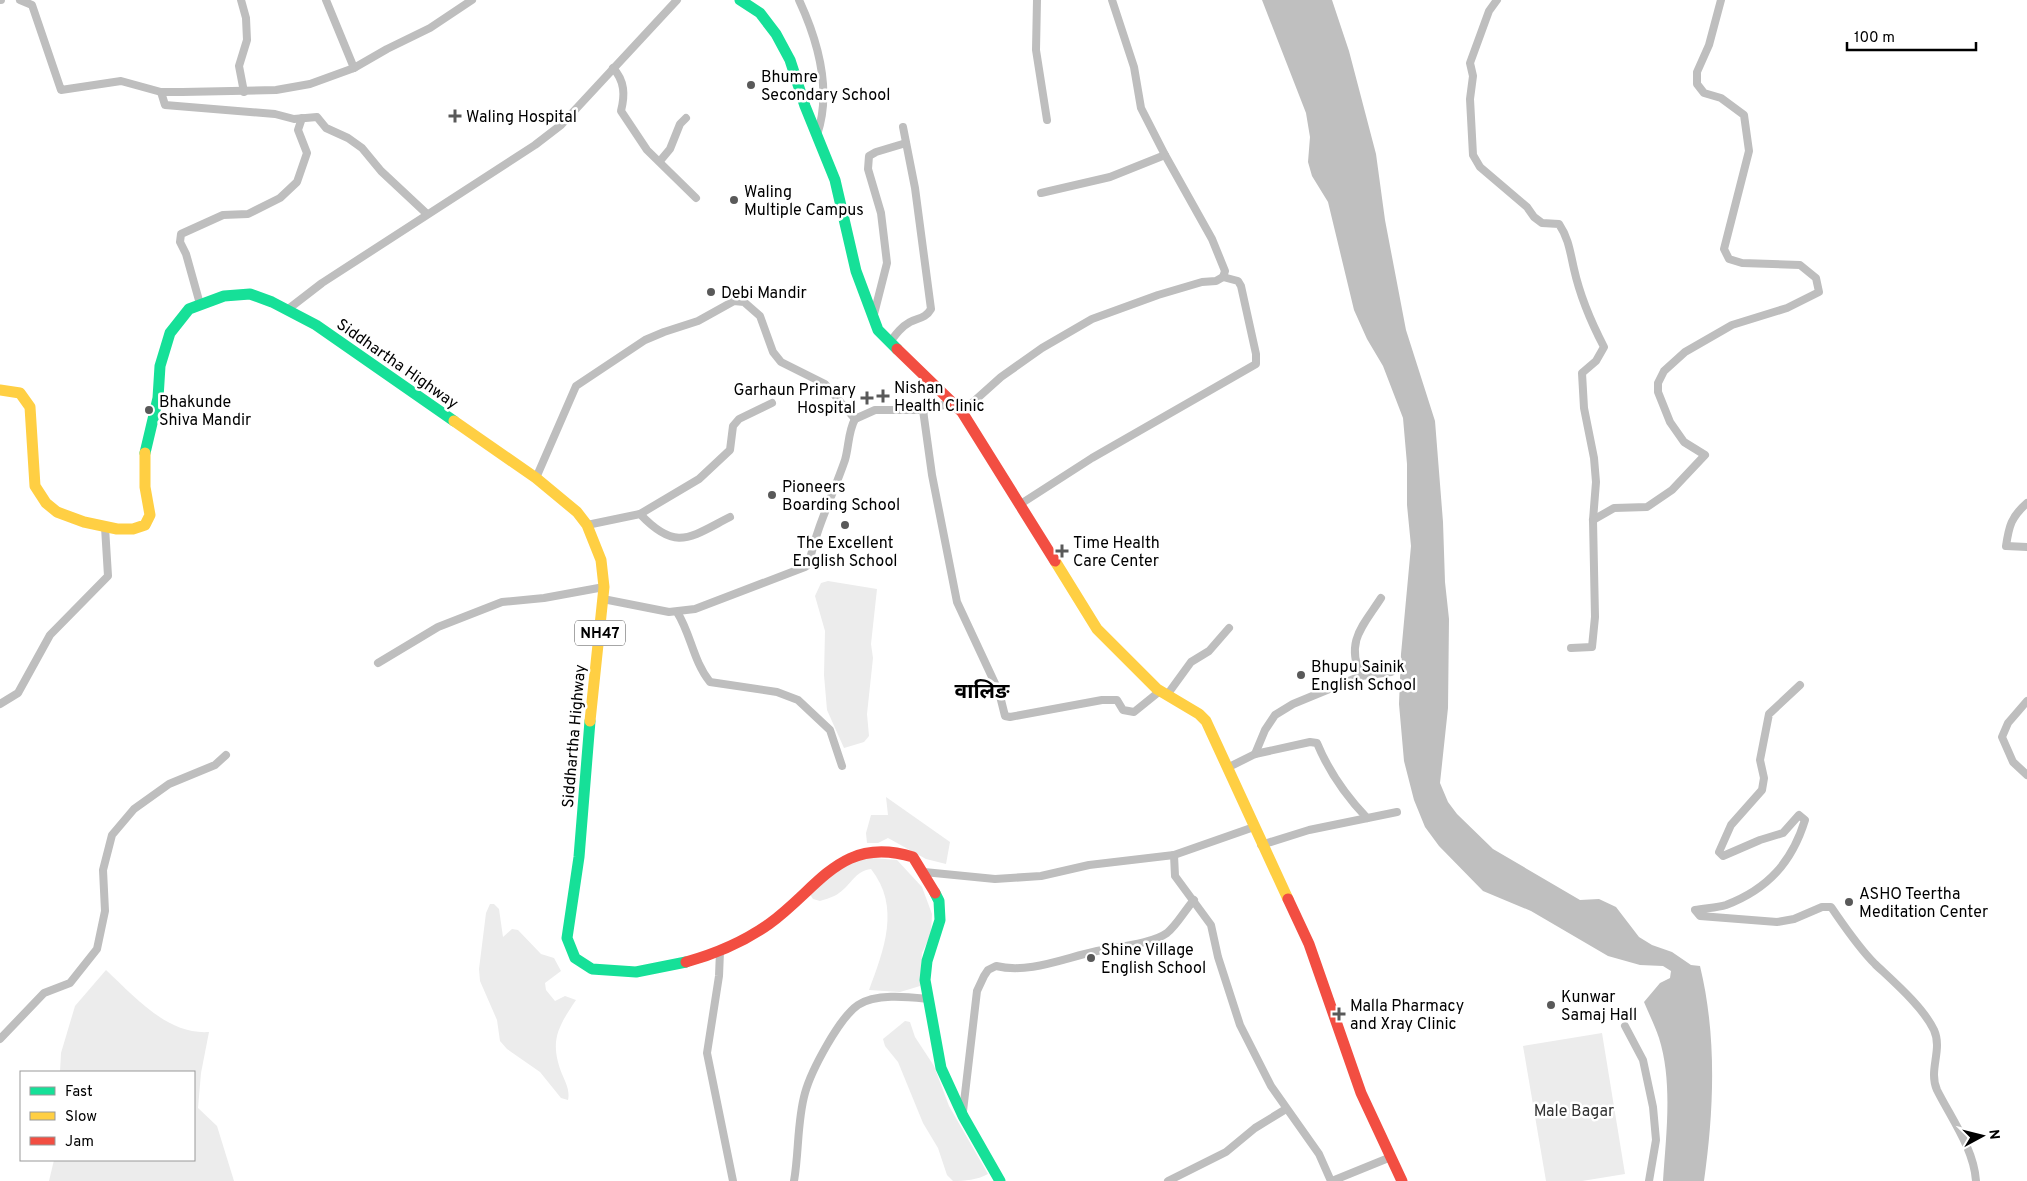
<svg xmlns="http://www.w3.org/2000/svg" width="2027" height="1181" font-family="Overpass,'Noto Sans Devanagari',sans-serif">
<rect width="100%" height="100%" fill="#fff"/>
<g fill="#ececec">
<polygon points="828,581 877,589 871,644 873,658 867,714 869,736 864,742 844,748 827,710 824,675 825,631 815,596 821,583"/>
<polygon points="886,797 950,842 946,864 926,859 888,838 878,843 867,843 866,833 871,815 888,815"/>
<path d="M861,857l36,3 25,27 10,27 -1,20 -9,19 -2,33 -20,6 -31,-2c15,-40 32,-83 2,-121 -16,2 -20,16 -32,24 -5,4 -13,6 -19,8l-7,-2 -4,-6 45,-34z"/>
<path d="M490,904h4l5,5 4,28 9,-8 6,1 23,24 13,4 7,13 -16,12 1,7 9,11 10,-5 11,4c-18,27 -27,41 -14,74 4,9 8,17 6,26l-7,-2 -21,-26 -33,-23 -7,-8 -3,-21 -17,-39 -1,-12 7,-56z"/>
<path d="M106,970c28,26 61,65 103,62l-8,41 -3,35 19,18 17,55h-185l5,-21h140v-88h-134l1,-19 14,-47z"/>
<path d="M905,1021l5,1 5,15 19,29 15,40 39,68c-11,6 -23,7 -35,7l-6,-6 -9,-27 -15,-25 -25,-61 -13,-16 -2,-7z"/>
<polygon points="1602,1033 1625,1174 1582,1181 1546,1181 1523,1046"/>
</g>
<path fill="#bfbfbf" d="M1262,0h70l17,51 27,103 9,66 21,110 29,91 8,101 2,60 4,37 -1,89 -8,75 8,19 9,12 36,35 87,51 19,-1 17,8 23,30 13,8 20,7 19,13 9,1c17,70 14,144 4,215h-41c3,-46 10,-99 -4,-143 -4,-12 -10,-24 -15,-36l16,-19 10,-5 1,-7 -8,-5 -23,-1 -32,-9 -77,-45 -48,-20 -44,-45 -14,-19 -11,-27 -10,-39 -5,-57 2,-50 10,-108 -4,-41v-41l-4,-46 -20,-52 -16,-27 -13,-29 -26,-108 -16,-26 -4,-14 2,-25 -4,-24z"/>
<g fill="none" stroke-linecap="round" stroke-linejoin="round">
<g stroke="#bebebe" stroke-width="8">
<polyline points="0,0 1,0"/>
<polyline points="20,0 32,5 61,90 121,81 161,92 182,92 276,90 310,84 354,68 387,49 430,28 472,0"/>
<polyline points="241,0 246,18 247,40 239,66 244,92"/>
<polyline points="326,0 354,68"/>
<path d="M799,0c19,41 33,91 18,135"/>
<polyline points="1037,0 1036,50 1047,120"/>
<path d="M1497,0l-8,11 -19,52 3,13 -3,23 3,56 7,12 47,40 7,10 8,6 17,1c10,15 11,28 15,45 6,27 17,53 30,78l-8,14 -14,12 2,35 10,50 2,24 -3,38 2,97 -3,30 -21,1"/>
<path d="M613,68c12,13 12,27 8,43l26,39 49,48"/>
<polyline points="161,92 165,105 275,114 294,119 317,117 326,128 348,138 362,148 381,171 427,214"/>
<polyline points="660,161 670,149 680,124 686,118"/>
<polyline points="1041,193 1110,177 1165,155"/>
<polyline points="200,304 186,254 180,242 181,234 223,215 248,214 280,198 297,182 307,153 298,130 302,118"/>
<polyline points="287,310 322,283 535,145 561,125 677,0"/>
<polyline points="873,318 887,263 881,213 868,169 869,156 876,152 906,143"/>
<path d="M890,342c6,-8 11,-15 20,-20 8,-4 16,-4 21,-13l-16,-121 -12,-61"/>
<polyline points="923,410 932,475 957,602 999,692 1005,716 1010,717 1102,700 1117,700 1123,710 1134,712 1160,691"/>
<polyline points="962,412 1001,377 1042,348 1092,319 1158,295 1202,282 1216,281 1223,277 1225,271 1212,239 1165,155 1141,108 1134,67 1112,0"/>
<polyline points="536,478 576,386 645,340 664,332 698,321 734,301 744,302 760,316 773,352 781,362 825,384 855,419 875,410 923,410 952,403"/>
<path d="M2027,503c-16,14 -18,23 -21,43l21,1"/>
<polyline points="1019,505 1092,458 1256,364 1256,354 1241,286 1238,281 1223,277"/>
<polyline points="640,514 699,479 730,450 733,426 739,419 772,403"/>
<polyline points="1593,520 1614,508 1647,507 1672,490 1705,455 1684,442 1670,422 1658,392 1658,383 1664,371 1685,352 1732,325 1787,308 1819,292 1816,278 1800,265 1742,263 1729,259 1724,249 1749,151 1744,115 1721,98 1704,93 1697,84 1697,72 1709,45 1721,0"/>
<path d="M587,525l53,-11c36,38 49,24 90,3"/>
<path d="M603,599l66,13 26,-3 110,-42 4,-3c7,-36 24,-69 36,-104 4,-14 3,-28 10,-41"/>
<path d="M677,612c14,22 16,49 33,70l67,10 21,8 32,30 12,36"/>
<polyline points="378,663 438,627 502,602 544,598 604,587"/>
<path d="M1361,676c-16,-35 2,-50 20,-78"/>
<path d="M1800,685l-31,29 -9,46 4,18 -2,12 -31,35 -12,27 4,4 37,-16 23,-7 16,-18 6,5c-13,42 -37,69 -79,85 -9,3 -21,3 -31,5l5,6 77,6 17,-3 28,-12h9c14,20 27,40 44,57 19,18 48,43 59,66 9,20 -6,40 3,60 14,28 37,59 39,91"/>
<polyline points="1167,695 1191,662 1209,651 1229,628"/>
<polyline points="2027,701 2008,723 2002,737 2013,762 2027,775"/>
<polyline points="0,704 18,693 50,635 108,576 105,527"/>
<polyline points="1255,754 1265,730 1275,715 1293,704 1361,676 1391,672"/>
<path d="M1227,768l28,-14 55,-12 7,1c12,29 28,52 50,75"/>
<polyline points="1261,845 1309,830 1397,812"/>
<polyline points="1174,855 1175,876 1211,925 1218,957 1240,1025 1271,1086 1319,1154 1331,1181"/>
<polyline points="924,872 995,879 1041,876 1089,865 1174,855 1254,827"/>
<polyline points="720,951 719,976 707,1053 733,1181"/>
<polyline points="1625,1026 1643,1060 1653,1107 1656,1140 1649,1181"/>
<polyline points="0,1039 44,993 70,983 97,949 105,911 103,870 112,835 134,809 169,784 215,765 226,755"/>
<path d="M963,1111l14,-120 7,-15 4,-6 8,-4c33,8 68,-8 101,-15 18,-4 55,-7 70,-18 10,-8 18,-23 27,-33"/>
<path d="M794,1181c5,-28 3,-60 11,-88 6,-22 34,-75 53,-88 18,-12 51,-8 71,-6"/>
<polyline points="1168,1181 1226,1152 1255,1128 1286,1109"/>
<polyline points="1332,1181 1391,1157"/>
</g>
<g stroke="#16e098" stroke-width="11">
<polyline points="740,0 760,13 776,34 790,60 805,106 835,180 856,271 878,330 897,349"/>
<polyline points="145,453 158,398 160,366 170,333 189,309 224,296 250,294 272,302 316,325 454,421"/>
<polyline points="590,721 579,857 567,938 575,958 592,969 636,972 686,962"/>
<polyline points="935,893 939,901 940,920 927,961 925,980 941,1068 963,1116 1000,1181"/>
</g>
<g stroke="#ffcf43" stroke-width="11">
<polyline points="0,390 20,393 30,407 35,486 46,503 57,512 84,522 117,529 133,529 145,525 150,515 145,487 145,453"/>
<polyline points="454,421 536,478 577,512 587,525 601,560 604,587 590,721"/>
<polyline points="1055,561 1097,629 1157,689 1199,714 1206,721 1288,899"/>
</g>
<g stroke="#f24e42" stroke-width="11">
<polyline points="897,349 962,412 1055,561"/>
<polyline points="1288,899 1309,944 1361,1093 1402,1181"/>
<path d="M686,962c29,-8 59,-21 83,-38 51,-37 72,-89 144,-67l22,36"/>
</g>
</g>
<g fill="#595959" stroke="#fff" stroke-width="2">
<circle cx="751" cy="85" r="5"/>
<path d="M452.5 108.5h5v5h5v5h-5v5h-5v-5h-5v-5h5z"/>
<circle cx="734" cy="200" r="5"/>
<circle cx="711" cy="292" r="5"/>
<path d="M880.5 388.5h5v5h5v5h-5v5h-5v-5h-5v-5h5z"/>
<path d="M864.5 390.5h5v5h5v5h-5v5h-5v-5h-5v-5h5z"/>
<circle cx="149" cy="410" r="5"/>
<circle cx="772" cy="495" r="5"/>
<circle cx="845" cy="525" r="5"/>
<path d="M1059.5 543.5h5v5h5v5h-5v5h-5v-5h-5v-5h5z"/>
<circle cx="1301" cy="675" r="5"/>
<circle cx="1849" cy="902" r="5"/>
<circle cx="1091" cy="958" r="5"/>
<circle cx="1551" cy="1005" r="5"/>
<path d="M1336.5 1006.5h5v5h5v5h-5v5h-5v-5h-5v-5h5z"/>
</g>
<g text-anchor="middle" stroke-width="5" stroke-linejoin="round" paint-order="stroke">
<rect fill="#fff" stroke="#4c4c4c" stroke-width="1" x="575" y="620.5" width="50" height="25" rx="4"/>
<g font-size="15" font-weight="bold" fill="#000">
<text x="600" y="638">NH47</text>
</g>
<g font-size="16" fill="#000" stroke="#fff" text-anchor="start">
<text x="761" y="82">Bhumre<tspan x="761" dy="18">Secondary School</tspan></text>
<text x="466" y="122">Waling Hospital</text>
<text x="744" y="197">Waling<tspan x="744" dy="18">Multiple Campus</tspan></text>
<text x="721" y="298">Debi Mandir</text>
<text x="894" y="393">Nishan<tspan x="894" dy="18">Health Clinic</tspan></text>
<text x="856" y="395" text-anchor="end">Garhaun Primary<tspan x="856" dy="18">Hospital</tspan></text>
<text x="159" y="407">Bhakunde<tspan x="159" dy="18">Shiva Mandir</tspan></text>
<text x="782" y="492">Pioneers<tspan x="782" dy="18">Boarding School</tspan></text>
<text x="845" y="548" text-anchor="middle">The Excellent<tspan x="845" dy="18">English School</tspan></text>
<text x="1073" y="548">Time Health<tspan x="1073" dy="18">Care Center</tspan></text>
<text x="1311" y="672">Bhupu Sainik<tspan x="1311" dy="18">English School</tspan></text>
<text x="1859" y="899">ASHO Teertha<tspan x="1859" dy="18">Meditation Center</tspan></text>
<text x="1101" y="955">Shine Village<tspan x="1101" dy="18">English School</tspan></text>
<text x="1561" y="1002">Kunwar<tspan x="1561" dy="18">Samaj Hall</tspan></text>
<text x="1350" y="1011">Malla Pharmacy<tspan x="1350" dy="18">and Xray Clinic</tspan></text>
</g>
<g font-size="16" fill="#000" stroke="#fff">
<text transform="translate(398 363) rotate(35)" y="6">Siddhartha Highway</text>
<text transform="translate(573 736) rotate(-85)" y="6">Siddhartha Highway</text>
</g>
<g font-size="16" fill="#333" stroke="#fff">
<text x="1574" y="1116">Male Bagar</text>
</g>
<g font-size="21" font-weight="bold" fill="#000" stroke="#fff">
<text x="982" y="698">वालिङ</text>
</g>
</g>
<rect x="20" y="1071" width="175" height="90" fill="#ffffff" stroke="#999999"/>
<rect x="30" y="1087" width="25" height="8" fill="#16e098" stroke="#999999"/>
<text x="65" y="1096" font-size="15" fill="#000000">Fast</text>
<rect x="30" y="1112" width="25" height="8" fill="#ffcf43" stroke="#999999"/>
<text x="65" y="1121" font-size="15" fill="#000000">Slow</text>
<rect x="30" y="1137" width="25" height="8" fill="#f24e42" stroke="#999999"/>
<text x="65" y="1146" font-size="15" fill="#000000">Jam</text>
<g transform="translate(1982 1136) rotate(83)" stroke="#ffffff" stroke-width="4" paint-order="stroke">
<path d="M0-4L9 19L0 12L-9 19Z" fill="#000000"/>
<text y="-8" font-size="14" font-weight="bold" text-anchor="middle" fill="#000000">N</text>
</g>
<path d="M1847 42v8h129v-8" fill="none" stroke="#000000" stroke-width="2.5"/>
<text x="1854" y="42" font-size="15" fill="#000000" stroke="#ffffff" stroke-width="4" paint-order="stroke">100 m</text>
</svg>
